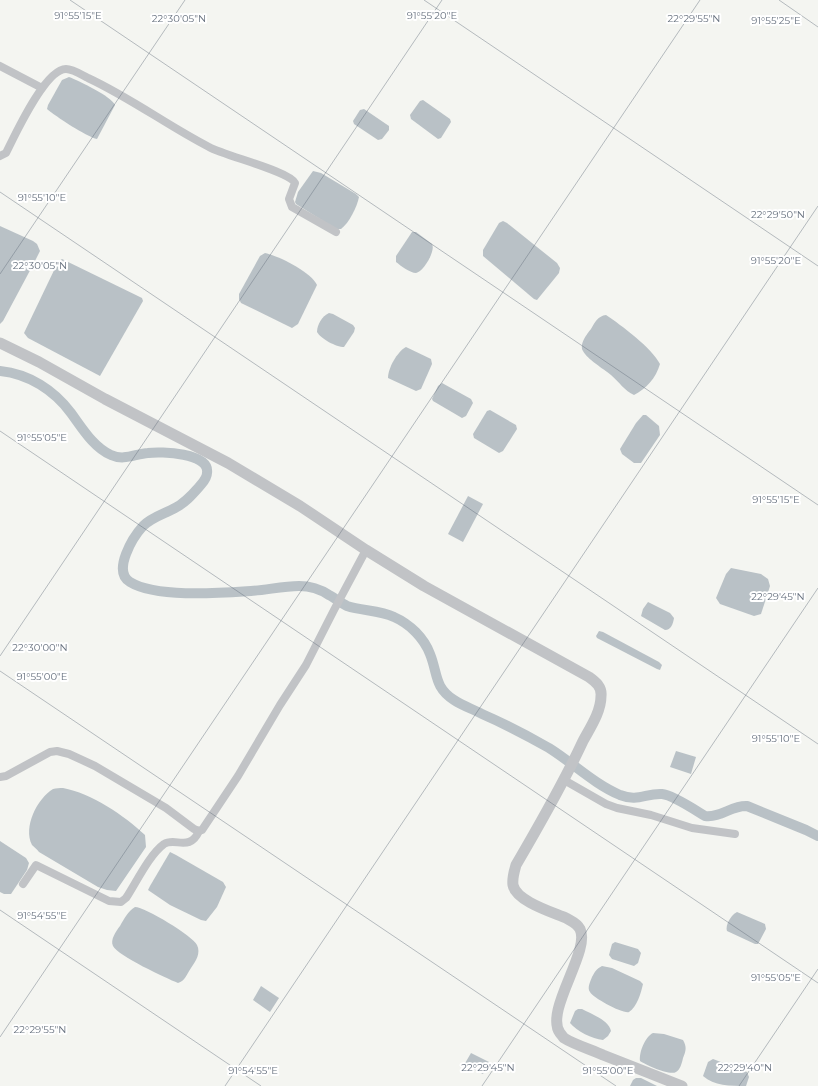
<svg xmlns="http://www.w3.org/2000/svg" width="818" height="1086" font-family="Montserrat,sans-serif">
<rect width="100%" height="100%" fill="#f4f5f1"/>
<g fill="#b9c1c6">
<path d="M69,77c10,4 42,19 46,28l-18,34c-10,-2 -42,-23 -50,-30l1,-4 14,-25z"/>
<polygon points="423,100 450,119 451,122 441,138 438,139 411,119 410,115 420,101"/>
<polygon points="364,109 389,126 389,130 382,139 378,140 354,124 353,121 360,110"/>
<path d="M313,171l8,2 35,21 3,3c-2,10 -10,26 -18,32h-5l-40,-25 -1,-2 3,-10z"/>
<polygon points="503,221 507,223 557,263 560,268 559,273 537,300 534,299 483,256 483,250 499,223"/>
<polygon points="0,226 33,241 37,244 40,251 34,263 3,321 0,324"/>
<path d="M412,232h4l16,12c4,7 -9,28 -16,29 -6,0 -15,-7 -20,-11v-6z"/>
<path d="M265,253c14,3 46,19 52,32l-19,39 -6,4 -51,-25 -2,-4v-5l21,-38z"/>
<polygon points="62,259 142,298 143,301 100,376 28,338 24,333 58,262"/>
<path d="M329,313l4,1 20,11 2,3 -1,4 -10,15c-8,0 -23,-8 -27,-15 0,-7 5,-16 12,-19z"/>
<path d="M606,315c15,10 46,33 54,49 -4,14 -14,25 -26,31 -9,-4 -15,-13 -23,-20 -7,-6 -24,-16 -28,-24 -4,-7 4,-17 8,-22 4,-7 7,-13 15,-14z"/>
<path d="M406,347l25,12 1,5 -11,25 -5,2 -28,-13c0,-10 9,-26 18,-31z"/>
<polygon points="442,383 471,399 473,403 466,416 462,418 433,401 432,399 438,386"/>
<polygon points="490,410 516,425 517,429 503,451 499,453 474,438 473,434 487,411"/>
<polygon points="643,415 646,415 659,426 660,435 641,463 634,463 622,454 620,449 636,423"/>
<polygon points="468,496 483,504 463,542 448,534"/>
<polygon points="731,568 761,574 768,579 770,586 761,614 754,616 720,604 716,598 726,574"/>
<path d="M648,602l22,11 4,5c-1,6 -3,12 -9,12l-24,-14 2,-7z"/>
<polygon points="599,631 603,632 659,662 662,665 660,670 657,669 597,638 596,636"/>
<polygon points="676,751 696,757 691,774 670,767"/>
<path d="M63,788c28,5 62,28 82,47l1,12 -30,44 -9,-1 -9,-3 -59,-35c-2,-3 -5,-5 -7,-7 -9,-18 5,-46 21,-56 3,-1 7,-1 10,-1z"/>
<polygon points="0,841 26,858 29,863 27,870 11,894 4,894 0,892"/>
<polygon points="170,852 176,855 223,882 226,887 217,907 206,921 201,920 170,905 148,890 150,886"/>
<path d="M135,907c10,0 58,29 62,38 4,8 -1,16 -6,23 -4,6 -6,13 -13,15 -12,-5 -60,-27 -65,-37 -3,-6 3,-15 7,-20 4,-7 8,-15 15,-19z"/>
<path d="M737,912l28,12 1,5 -8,15h-3l-28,-13c-2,-6 4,-16 10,-19z"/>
<polygon points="615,942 638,949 641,953 638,963 634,966 612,959 609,955 612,944"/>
<path d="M602,966l10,2 28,13 3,3c-2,9 -6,23 -14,28 -6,2 -36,-14 -39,-20 -3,-4 0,-10 2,-15 3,-5 4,-8 10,-11z"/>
<polygon points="261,986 279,998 270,1012 253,1000"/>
<path d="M578,1009h4c9,5 27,11 29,22l-3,5 -5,4c-11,-1 -26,-9 -33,-17l5,-12z"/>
<path d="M653,1033l11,1 19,6c4,7 3,11 0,18 -1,5 -3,12 -7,14 -6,4 -30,-7 -36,-11 -1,-9 5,-24 13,-28z"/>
<polygon points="471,1053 489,1062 483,1074 464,1065"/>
<path d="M713,1059l34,13 2,5 -3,9c-16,0 -32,0 -43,-10l5,-14z"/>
<polygon points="636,1078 641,1078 657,1086 630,1086 633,1080"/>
</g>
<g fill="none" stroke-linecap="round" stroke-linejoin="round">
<path stroke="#b9c1c6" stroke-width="10" d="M0,371c29,3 54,19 71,42 11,15 23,35 40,42 13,6 24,-1 37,-2 13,-2 62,0 59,20 0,6 -5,10 -8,14 -7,8 -14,16 -24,21 -11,6 -23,9 -32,18 -10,11 -31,45 -13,56 26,16 90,11 121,9 16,-1 32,-5 48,-5 10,0 21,3 30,9 6,3 12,8 18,11 15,5 33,4 47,11 16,7 30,21 36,37 8,20 4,33 24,46 9,6 19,9 28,14 23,10 46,22 67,34 24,15 45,36 71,47 18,7 26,-2 42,-1 11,1 33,16 43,22 16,2 27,-11 42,-10l59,24 12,6"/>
<g stroke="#c1c3c6" stroke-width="8">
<polyline points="0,66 42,88"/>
<path d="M0,156l6,-3c9,-18 39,-84 60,-84 7,0 16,6 22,9 43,20 80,48 121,69 16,9 80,24 86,36l-6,16 3,8 44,25"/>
<polyline points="0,777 6,776 50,752 57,751 69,754 95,766 166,808 194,829 199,831 202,830 238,776 280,705 306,665 334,610 366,550"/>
<polyline points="564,780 606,804 617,808 651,815 692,828 735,834"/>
<path d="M23,884l13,-19 73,36 12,1 5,-4c10,-15 23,-43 38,-54 11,-7 26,8 35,-13"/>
</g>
<path stroke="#c1c3c6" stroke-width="11" d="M0,343l39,19 66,37 123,64 72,43 66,44 58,36 165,91c7,5 13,10 12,19 0,16 -11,32 -18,45 -20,43 -43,83 -67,124 -2,7 -4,13 -3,20 3,16 39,27 53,33 5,3 11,5 14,11 11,22 -36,82 -20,104 1,1 3,4 4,5 9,6 28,12 39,17 26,10 53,21 79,31"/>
</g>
<path fill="none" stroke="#67717f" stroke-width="1" stroke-opacity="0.45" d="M70,0l748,505M424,0l394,266M779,0l39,27M0,192l818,552M0,274l185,-274M0,431l818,552M0,656l442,-656M0,671l616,415M0,910l261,176M0,1037l700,-1037M225,1086l593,-880M482,1086l336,-498M739,1086l79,-117"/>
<g font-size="10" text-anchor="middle" fill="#67717f" stroke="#fff" stroke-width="4" stroke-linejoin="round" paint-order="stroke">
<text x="78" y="19">91°55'15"E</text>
<text x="432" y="19">91°55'20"E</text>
<text x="179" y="22">22°30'05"N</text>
<text x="694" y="22">22°29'55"N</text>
<text x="776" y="24">91°55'25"E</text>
<text x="42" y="201">91°55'10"E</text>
<text x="778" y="218">22°29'50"N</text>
<text x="776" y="264">91°55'20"E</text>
<text x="40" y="269">22°30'05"N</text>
<text x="42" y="441">91°55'05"E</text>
<text x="776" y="503">91°55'15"E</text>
<text x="778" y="600">22°29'45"N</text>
<text x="40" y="651">22°30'00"N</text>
<text x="42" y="680">91°55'00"E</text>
<text x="776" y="742">91°55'10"E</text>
<text x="42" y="919">91°54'55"E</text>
<text x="776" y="981">91°55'05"E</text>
<text x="40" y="1033">22°29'55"N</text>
<text x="488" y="1071">22°29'45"N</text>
<text x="745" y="1071">22°29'40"N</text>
<text x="253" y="1074">91°54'55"E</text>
<text x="608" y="1074">91°55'00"E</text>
</g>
</svg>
